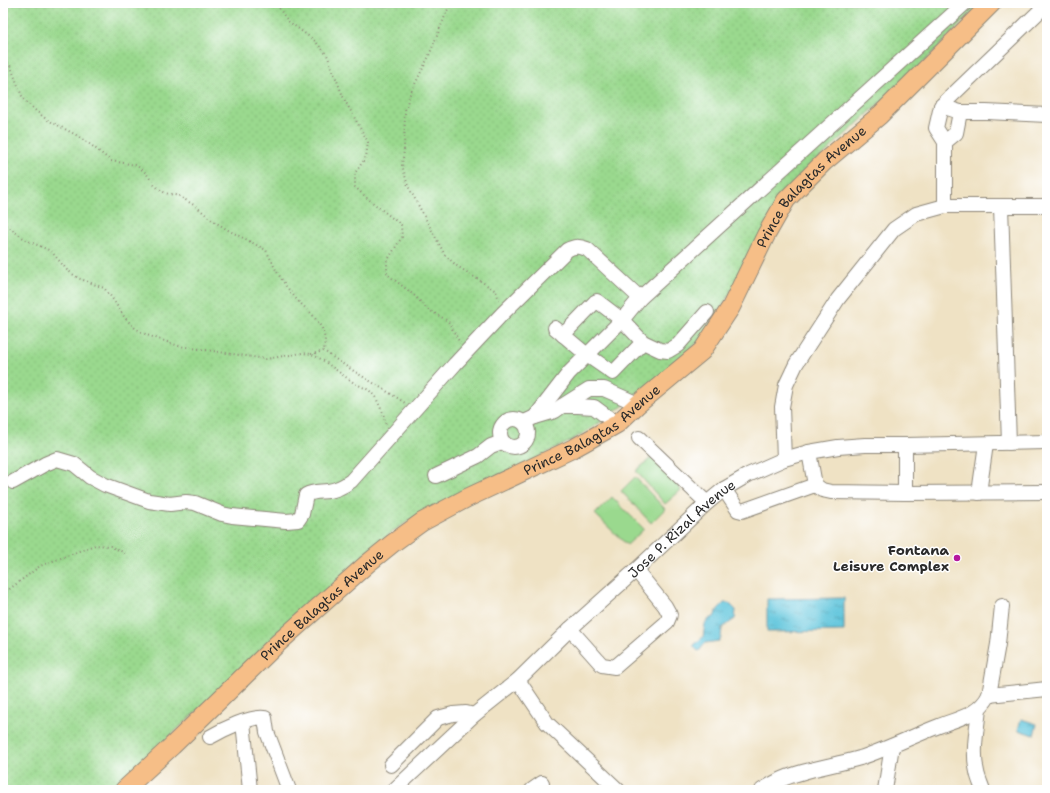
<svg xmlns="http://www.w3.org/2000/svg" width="1050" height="793" font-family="'Shantell Sans',sans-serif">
<defs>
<pattern id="grass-dots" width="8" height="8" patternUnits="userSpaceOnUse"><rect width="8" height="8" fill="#9ad98e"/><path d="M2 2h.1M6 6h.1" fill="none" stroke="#85ba7b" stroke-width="1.8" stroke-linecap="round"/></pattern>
<pattern id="water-ripples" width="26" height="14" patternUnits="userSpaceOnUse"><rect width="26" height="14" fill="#5dc4db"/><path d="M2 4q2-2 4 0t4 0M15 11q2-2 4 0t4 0" fill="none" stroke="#4d9fb2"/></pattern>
</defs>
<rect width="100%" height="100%" fill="#fff"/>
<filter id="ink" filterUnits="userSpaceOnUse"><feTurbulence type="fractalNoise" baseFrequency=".025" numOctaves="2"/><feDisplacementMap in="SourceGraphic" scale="8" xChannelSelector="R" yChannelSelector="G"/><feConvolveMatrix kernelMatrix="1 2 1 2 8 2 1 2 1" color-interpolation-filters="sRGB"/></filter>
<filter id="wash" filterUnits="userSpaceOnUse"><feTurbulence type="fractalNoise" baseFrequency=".012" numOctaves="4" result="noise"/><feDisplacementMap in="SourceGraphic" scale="16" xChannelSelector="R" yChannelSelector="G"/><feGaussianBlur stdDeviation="0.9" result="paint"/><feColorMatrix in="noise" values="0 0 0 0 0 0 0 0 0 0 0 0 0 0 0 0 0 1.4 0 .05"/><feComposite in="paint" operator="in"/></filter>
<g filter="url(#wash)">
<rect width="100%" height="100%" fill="#efe2c4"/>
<polygon fill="url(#grass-dots)" stroke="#62825c" points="3,3 981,3 914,72 802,174 703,338 638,395 595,426 569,442 418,515 395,530 372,548 112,790 3,790"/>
<g fill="#9ad98e" stroke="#62825c">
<polygon points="652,457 681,490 665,504 636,471"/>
<polygon points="635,477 665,509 651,523 621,491"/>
<polygon points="612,497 644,529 627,545 595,514"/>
</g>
<g fill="url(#water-ripples)" stroke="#447883">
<polygon points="844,598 844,631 767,632 767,599"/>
<polygon points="724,603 729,603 736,610 735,619 722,628 721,637 719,641 705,643 700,650 698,651 694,647 694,645 703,637 705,624 709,619 714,617 718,609"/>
<polygon points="1021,719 1037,724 1034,735 1018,730"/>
</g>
</g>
<g filter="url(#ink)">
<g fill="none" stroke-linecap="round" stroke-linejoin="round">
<g stroke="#8d8678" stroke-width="16">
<g id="minor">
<polyline points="941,106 960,112 986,112 1047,115"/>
<polyline points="945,142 936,128 941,106 1047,4"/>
<polyline points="945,206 945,142 956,133 960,112"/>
<polyline points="555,328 587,355 613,373 643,342"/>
<polyline points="563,335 595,302 597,301 622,320 643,342 660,350 668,351 678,345 707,312"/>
<polyline points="562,406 589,389 604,389 638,404"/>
<polyline points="535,417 569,373 622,320 640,298 965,3"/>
<circle cx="514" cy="433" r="14"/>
<polyline points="524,422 535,417 555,411 562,406 578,406 594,407 617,424"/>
<polyline points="639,438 707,503"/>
<polyline points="1009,443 1001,206 1047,206"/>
<polyline points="905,445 905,493"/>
<polyline points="809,452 815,485 822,490 831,492 905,493 1047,492"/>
<polyline points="784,459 782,407 786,385 796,364 838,299 894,229 916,214 945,206 1001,206"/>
<polyline points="436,476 478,456 491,446 502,442"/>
<path d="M13,482l32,-18 12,-5 17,5 16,13 15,8 44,16 21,3 16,-2 9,1 27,11 10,2 54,5 12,-1 4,-6 4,-19c7,-4 14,-3 22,-4 9,-1 16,-5 23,-10l104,-117 47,-50 65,-64c7,-4 12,-4 20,-1l53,49"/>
<polyline points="724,489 738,510 742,511 815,485"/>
<polyline points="979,493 986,444"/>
<polyline points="570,629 602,665 615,667 667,622 670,615 665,606 636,570"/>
<polyline points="518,680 547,723 618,790"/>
<polyline points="989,695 1047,689"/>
<path d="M979,709c-2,20 -7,43 -2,63 1,6 4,12 6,18"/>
<polyline points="243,722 250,790"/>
<path d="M210,737c12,-7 42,-22 55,-19l2,14 22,58"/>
<polyline points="391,765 438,718 453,714 466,713 474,715"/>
<path id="s1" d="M394,790l80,-75 44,-35 52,-51 66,-59 71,-67 17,-14 24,-14 36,-16 25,-7 29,-5 27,-2h40l142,-3"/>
<polyline points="532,790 542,783"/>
<path d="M762,790c5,-3 10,-6 16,-9 25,-12 55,-15 82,-23 27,-9 53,-22 79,-32 20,-8 40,-11 50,-31l9,-51 4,-38"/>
<polyline points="885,790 892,746"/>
</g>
</g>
<g stroke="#8d8678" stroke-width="20">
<g id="major">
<path id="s2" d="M124,790l48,-44 105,-102 90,-80 26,-21 29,-21 45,-24 107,-50 43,-24 21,-20 64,-53 29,-44 35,-72 20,-35 39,-39 55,-46 112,-112"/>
</g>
</g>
<g stroke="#8d8678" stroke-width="2" stroke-dasharray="1 3" stroke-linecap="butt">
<polyline points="273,3 278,7 288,21 315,41 327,55 344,99 368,142 366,157 355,173 355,187 367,198 401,225 402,237 387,261 387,274 415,296 427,309 448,321 460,343"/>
<polyline points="452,3 447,11 428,58 410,94 405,110 404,150 402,165 408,186 445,255 457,266 496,291 499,300"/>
<polyline points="3,56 11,67 23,99 36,111 46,119 76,135 91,145 111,161 136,165 146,173 155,186 165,193 179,196 197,207 212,220 228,230 266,250 277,272 286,286 297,300 312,314 322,328 325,339 324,351"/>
<polyline points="3,223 26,240 51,251 67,270 78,278 104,288 112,298 125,318 135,328 147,335 179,346 266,359 302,353 311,354 321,359 354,383 369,390 376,398 383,413 386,425"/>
<path d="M311,354l13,-3c26,19 54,34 81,52"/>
<polyline points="3,594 40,566 95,545 110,546 125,553"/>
</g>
<use href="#minor" stroke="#fff" stroke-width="14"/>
<use href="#major" stroke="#f6be87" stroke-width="18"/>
</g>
</g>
<circle fill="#b5179e" stroke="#fff" stroke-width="1.5" cx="957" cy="558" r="4"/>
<g text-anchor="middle" stroke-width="3" stroke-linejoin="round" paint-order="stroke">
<g font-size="14" fill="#2b2b2b" stroke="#fff">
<text dy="5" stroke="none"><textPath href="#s2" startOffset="931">Prince Balagtas Avenue</textPath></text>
<text dy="5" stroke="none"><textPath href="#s2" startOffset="595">Prince Balagtas Avenue</textPath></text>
<text dy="5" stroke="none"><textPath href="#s1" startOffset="389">Jose P. Rizal Avenue</textPath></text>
<text dy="5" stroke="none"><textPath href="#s2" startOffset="271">Prince Balagtas Avenue</textPath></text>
</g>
<g font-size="14" font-weight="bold" fill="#2b2b2b" stroke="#fff" text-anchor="end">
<text x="949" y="555">Fontana<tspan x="949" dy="16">Leisure Complex</tspan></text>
</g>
</g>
<rect width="1050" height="793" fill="none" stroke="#fff" stroke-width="16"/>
</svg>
